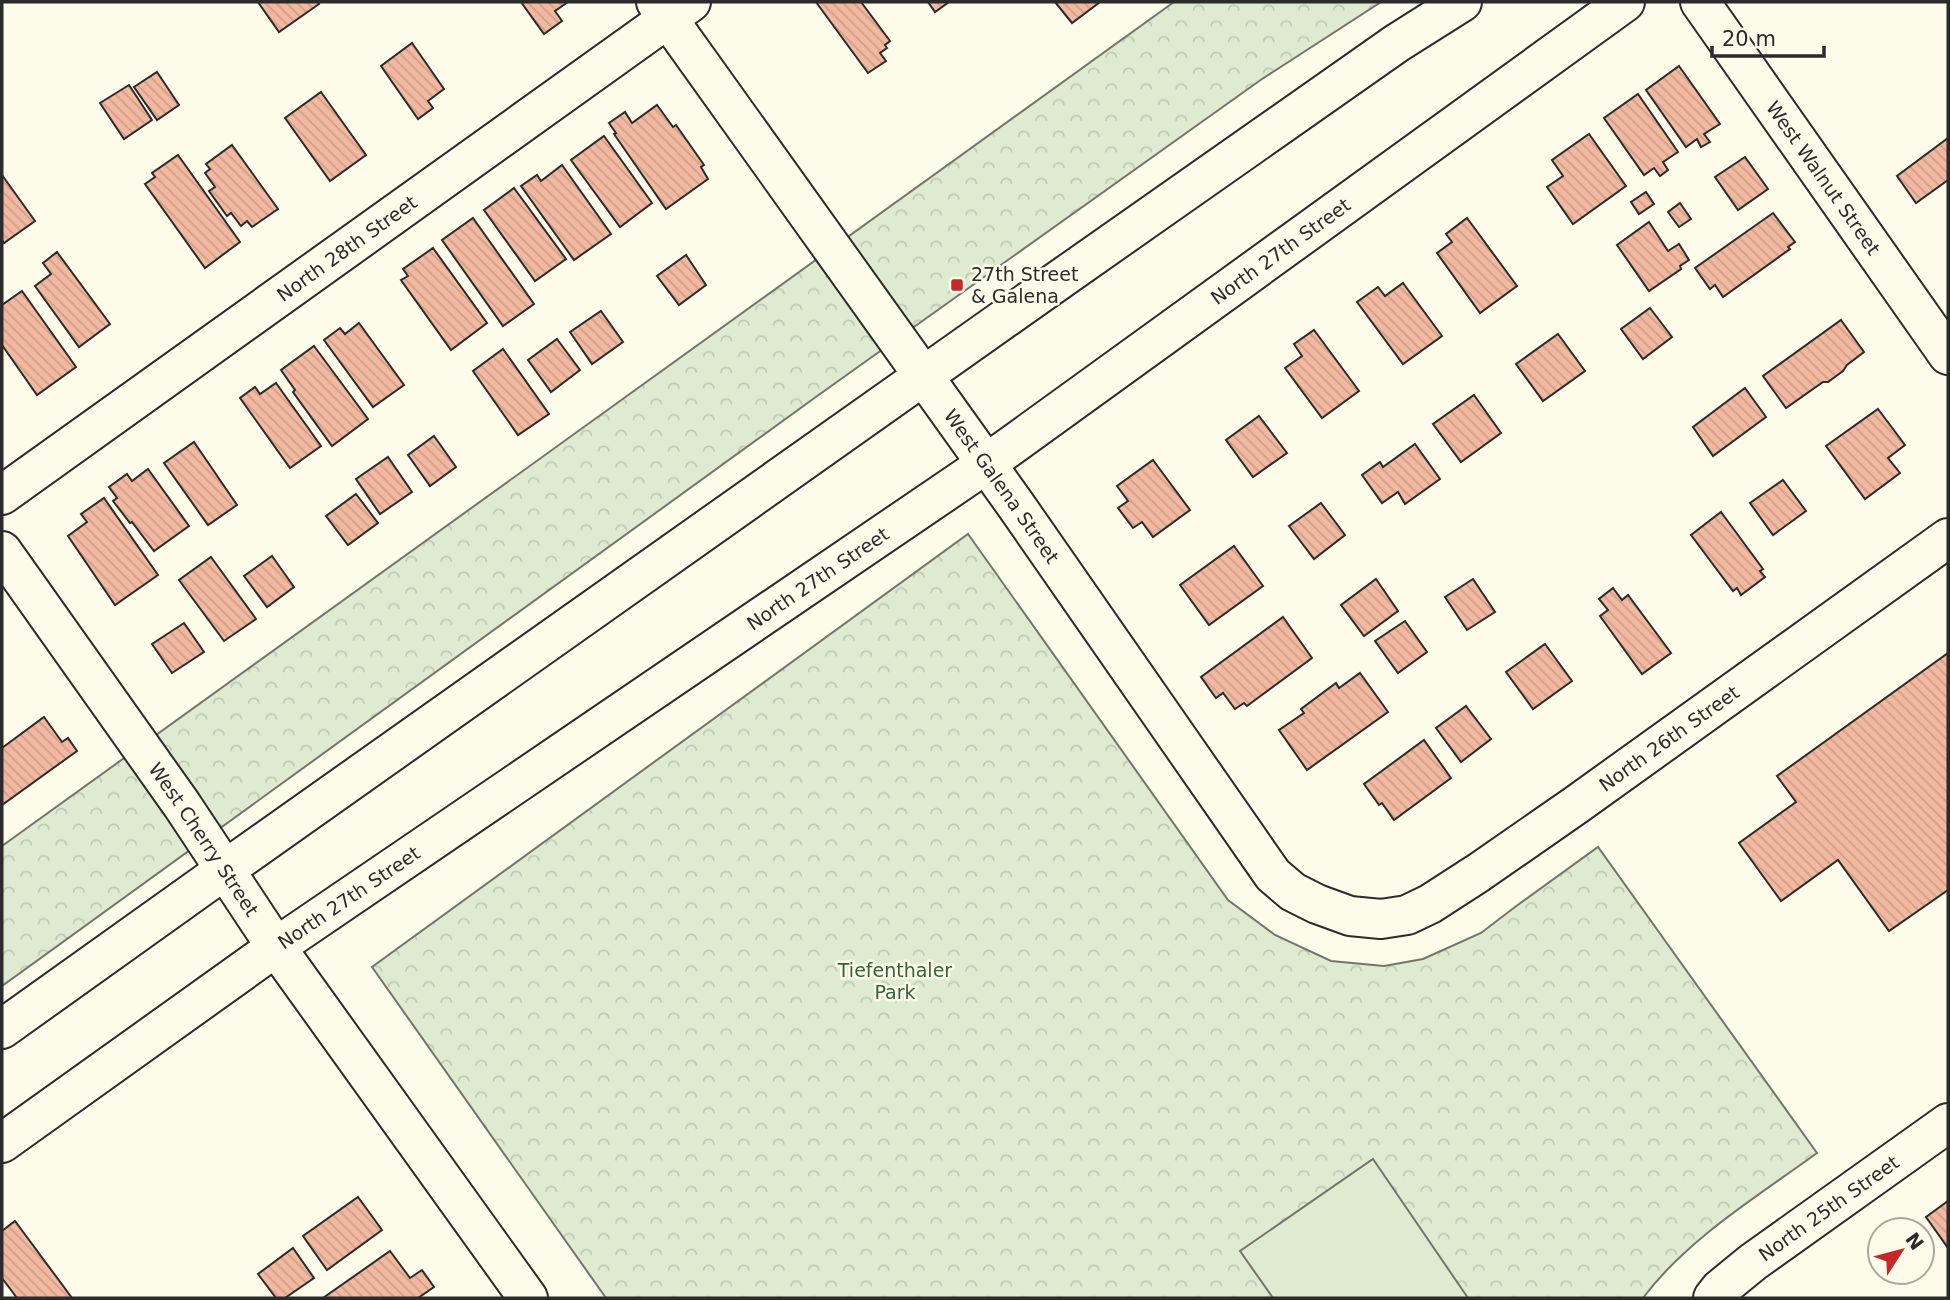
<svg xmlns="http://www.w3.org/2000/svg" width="1950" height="1300" font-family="'DejaVu Sans',sans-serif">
<defs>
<pattern id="forest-crowns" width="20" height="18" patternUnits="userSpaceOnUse" patternTransform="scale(1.75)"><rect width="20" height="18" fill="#deebd1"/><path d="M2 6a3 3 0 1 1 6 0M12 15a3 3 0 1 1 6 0" fill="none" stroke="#bfcab4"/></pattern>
<pattern id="building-back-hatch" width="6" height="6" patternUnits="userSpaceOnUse" patternTransform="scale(1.75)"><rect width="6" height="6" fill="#f2b8a0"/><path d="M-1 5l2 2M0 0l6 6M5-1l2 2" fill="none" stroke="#d09e8a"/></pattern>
</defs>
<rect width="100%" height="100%" fill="#fdfbea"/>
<g fill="url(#forest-crowns)" stroke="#74746e" stroke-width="2">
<polygon points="1174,2 1381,2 1262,79 820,394 2,986 2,846"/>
<path d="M968,534l260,366 47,35 56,26 53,5 39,-7 58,-26 34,-26 83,-60 219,306c-59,43 -130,86 -174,145h-1037l-234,-331z"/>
</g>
<polygon fill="#deebd1" stroke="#74746e" stroke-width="2" points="1373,1159 1468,1298 1273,1298 1240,1251"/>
<g fill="url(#building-back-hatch)" stroke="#2b2b2b" stroke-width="2">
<polygon points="258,2 318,2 319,4 279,32"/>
<polygon points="521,2 568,2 555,11 562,21 544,34"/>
<polygon points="816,2 861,2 890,41 885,45 887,48 880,53 886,61 868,73"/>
<polygon points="928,2 949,2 935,12"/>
<polygon points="1055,2 1100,2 1072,23"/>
<polygon points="412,43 444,89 428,101 433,108 418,119 381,66"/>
<polygon points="1679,66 1720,124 1704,134 1710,142 1701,147 1697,139 1686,147 1646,90"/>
<polygon points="157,72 179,105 157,120 134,87"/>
<polygon points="129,85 152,120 124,139 100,103"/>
<polygon points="321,92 366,155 330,181 285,118"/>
<polygon points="1638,94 1678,152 1663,162 1668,170 1660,176 1654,168 1644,175 1604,118"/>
<polygon points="657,105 673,127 676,125 704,165 701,167 708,179 666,209 614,134 616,133 609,123 625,112 632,123"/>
<polygon points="1589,134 1626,186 1573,224 1547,187 1563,176 1552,160"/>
<polygon points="604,136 652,203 620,227 571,160"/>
<polygon points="1948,138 1948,180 1916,203 1897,176"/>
<polygon points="232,145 278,209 252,227 247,221 241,226 231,213 227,216 209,191 215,187 205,173 210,169 206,164"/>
<polygon points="178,155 240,242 205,268 145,184 155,177 152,173"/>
<polygon points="1745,157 1768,189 1738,210 1715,177"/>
<polygon points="562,165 611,234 574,260 521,186 537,175 541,181"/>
<polygon points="2,175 35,221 4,243 2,240"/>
<polygon points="514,188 566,259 535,281 484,210"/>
<polygon points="1646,192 1654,204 1639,214 1631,202"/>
<polygon points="1680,203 1691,219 1679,227 1668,212"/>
<polygon points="1773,213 1795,242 1788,247 1790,249 1723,297 1715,285 1710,289 1695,268"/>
<polygon points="473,218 534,304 503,326 442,240"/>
<polygon points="1467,218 1517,286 1480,313 1437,253 1452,242 1446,234"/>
<polygon points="1649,222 1668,251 1679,244 1689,260 1680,266 1681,269 1649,291 1617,245"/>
<polygon points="433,248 487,323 451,350 401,280 408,276 403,269"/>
<polygon points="57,252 110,324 79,347 35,286 51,274 43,263"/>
<polygon points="686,255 706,285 679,305 657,276"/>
<polygon points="1403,283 1442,336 1403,364 1357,302 1378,287 1385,296"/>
<polygon points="22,291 76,367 37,395 2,345 2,305"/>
<polygon points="1650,308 1672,337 1643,359 1621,329"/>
<polygon points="601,311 623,342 592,364 570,332"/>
<polygon points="1841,320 1864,352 1847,365 1843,371 1828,382 1823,382 1786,408 1763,376"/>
<polygon points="359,323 404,385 373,407 324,340 340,328 345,334"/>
<polygon points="1314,330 1359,391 1322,418 1285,368 1302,356 1294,344"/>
<polygon points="1558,334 1585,371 1543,401 1516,364"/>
<polygon points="557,339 580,370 551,392 528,360"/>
<polygon points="314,346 368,419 332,446 293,392 295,390 281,370"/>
<polygon points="503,349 549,414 518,435 473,371"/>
<polygon points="276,383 321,446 290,468 240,398 255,387 260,394"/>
<polygon points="1745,388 1766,417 1713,456 1693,427"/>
<polygon points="1474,395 1501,433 1461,462 1433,424"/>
<polygon points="1878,409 1905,445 1888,458 1900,473 1865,499 1826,446"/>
<polygon points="1259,416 1287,453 1253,477 1226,440"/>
<polygon points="434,436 456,467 430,486 408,455"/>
<polygon points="194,442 237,505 208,525 164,463"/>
<polygon points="1415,444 1440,479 1405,504 1398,492 1382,503 1362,475 1380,462 1383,467"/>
<polygon points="388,457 412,492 380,514 356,479"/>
<polygon points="1153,460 1190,510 1153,537 1142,522 1133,528 1118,508 1128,501 1117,486"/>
<polygon points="148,469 189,526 154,551 132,522 130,523 113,501 117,498 109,487 127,474 132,481"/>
<polygon points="1783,480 1806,511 1773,535 1750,503"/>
<polygon points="356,494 378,523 348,545 326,516"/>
<polygon points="104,498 158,575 115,605 68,536 87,522 81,514"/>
<polygon points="1321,503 1345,535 1314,559 1289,526"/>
<polygon points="1721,512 1763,569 1760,571 1765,577 1741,595 1737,588 1733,591 1691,535"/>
<polygon points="1234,546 1263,586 1209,625 1180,585"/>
<polygon points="272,556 294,587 267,607 244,576"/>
<polygon points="211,557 256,619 224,641 179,580"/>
<polygon points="1376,579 1398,611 1364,636 1341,605"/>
<polygon points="1473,579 1495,612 1467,630 1445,597"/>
<polygon points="1613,588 1622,600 1628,595 1671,653 1642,674 1600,616 1608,610 1599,599"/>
<polygon points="1283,617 1312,658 1247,706 1244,703 1235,709 1223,693 1216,698 1201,677"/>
<polygon points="1405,621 1427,652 1398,673 1375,641"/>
<polygon points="184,623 204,652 172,673 152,644"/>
<polygon points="1545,644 1572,681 1533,709 1506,672"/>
<polygon points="1948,653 1948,890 1889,931 1838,860 1781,901 1739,843 1796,802 1777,776"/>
<polygon points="1360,673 1388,712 1307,770 1279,730 1304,713 1301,709 1336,683 1339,688"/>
<polygon points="1466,706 1491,739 1461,762 1436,728"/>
<polygon points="44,717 62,742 68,738 77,751 2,805 2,748"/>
<polygon points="1424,740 1451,778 1394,820 1382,803 1379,805 1364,784"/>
<polygon points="358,1197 382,1230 327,1270 303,1236"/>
<polygon points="1948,1201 1948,1248 1926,1217"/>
<polygon points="15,1221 72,1298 17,1298 2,1278 2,1231"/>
<polygon points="293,1248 314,1278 285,1298 276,1298 258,1274"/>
<polygon points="390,1251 410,1278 422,1270 434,1287 418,1298 323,1298"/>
</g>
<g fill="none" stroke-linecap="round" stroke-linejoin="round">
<g stroke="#2b2b2b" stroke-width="42">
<g id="minor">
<path id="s1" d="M656,2l359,502 258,371 20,17 24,12 33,12 31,3 26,-4 23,-11 48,-31 98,-68 372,-267"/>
<path id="s2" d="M1700,2l248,353"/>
<path id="s3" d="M2,495l689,-493"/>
<path id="s4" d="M2,551l180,254 94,142 252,351"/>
<path id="s5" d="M1713,1298l7,-9 33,-27 195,-139"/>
</g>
</g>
<g stroke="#2b2b2b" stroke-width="42">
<g id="major">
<polyline points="2,1029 226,869 1062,278 1397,43 1462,2"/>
<path id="s6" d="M2,1143l274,-196 710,-483 639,-462"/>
</g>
</g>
<use href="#minor" stroke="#fdfbea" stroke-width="38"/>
<use href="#major" stroke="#fdfbea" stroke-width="38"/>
</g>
<rect fill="#c62828" stroke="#fdfbea" stroke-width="2.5" x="950" y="278" width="14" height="14" rx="3.5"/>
<g text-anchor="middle" stroke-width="5" stroke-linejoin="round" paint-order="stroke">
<g font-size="19" fill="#2b2b2b" stroke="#fdfbea">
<text dy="7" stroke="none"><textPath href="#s2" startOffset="215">West Walnut Street</textPath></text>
<text dy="7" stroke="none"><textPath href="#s3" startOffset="424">North 28th Street</textPath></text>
<text dy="7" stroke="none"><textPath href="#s6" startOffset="1559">North 27th Street</textPath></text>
<text dy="7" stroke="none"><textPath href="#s1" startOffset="595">West Galena Street</textPath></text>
<text dy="7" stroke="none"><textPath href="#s6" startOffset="992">North 27th Street</textPath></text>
<text dy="7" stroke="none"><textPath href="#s1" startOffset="1531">North 26th Street</textPath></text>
<text dy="7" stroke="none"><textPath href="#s4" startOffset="352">West Cherry Street</textPath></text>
<text dy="7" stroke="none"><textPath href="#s6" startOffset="425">North 27th Street</textPath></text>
<text dy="7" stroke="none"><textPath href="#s5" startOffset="147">North 25th Street</textPath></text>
</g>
<g font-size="19" fill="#2b2b2b" stroke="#fdfbea" text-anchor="start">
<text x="971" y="281">27th Street<tspan x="971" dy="22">&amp; Galena</tspan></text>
</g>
<g font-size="19" fill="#34623c" stroke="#fdfbea">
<text x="895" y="977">Tiefenthaler<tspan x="895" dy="22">Park</tspan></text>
</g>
</g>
<rect width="1950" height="1300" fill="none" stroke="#2b2b2b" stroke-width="7"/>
<g transform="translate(1901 1251) rotate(54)"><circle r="33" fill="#fdfbea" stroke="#a9a89e" stroke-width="2"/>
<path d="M0-5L12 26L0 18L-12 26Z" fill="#c62828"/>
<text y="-10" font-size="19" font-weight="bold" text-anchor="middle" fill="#2b2b2b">N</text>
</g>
<path d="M1712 46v10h112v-10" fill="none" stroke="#2b2b2b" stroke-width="3.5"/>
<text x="1722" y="46" font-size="21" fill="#2b2b2b" stroke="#fdfbea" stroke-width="5" paint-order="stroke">20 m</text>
</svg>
